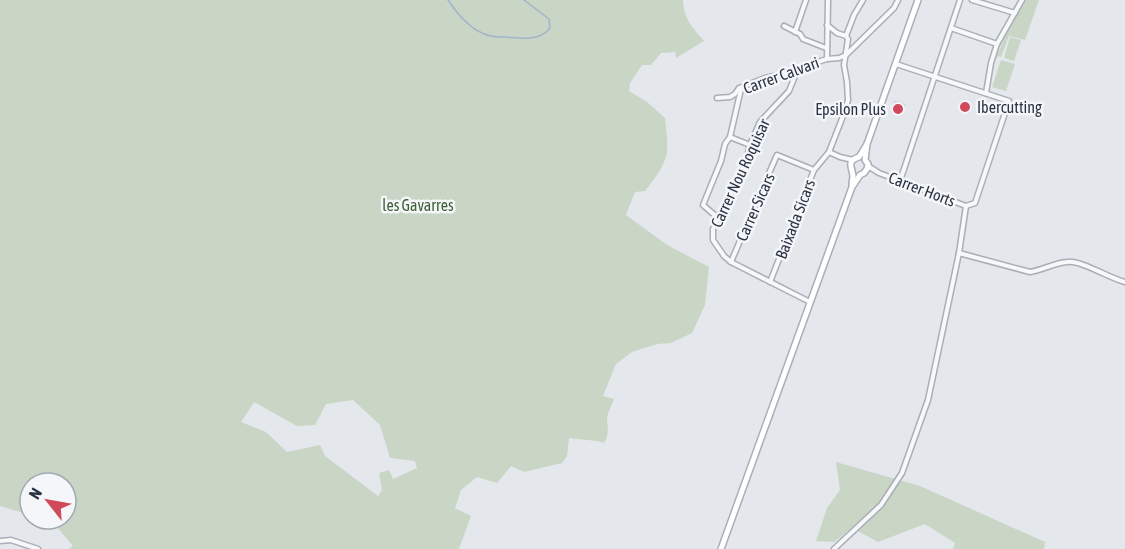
<svg xmlns="http://www.w3.org/2000/svg" width="1125" height="549" font-family="'Asap Condensed',sans-serif">
<rect width="100%" height="100%" fill="#e4e7ec"/>
<polygon fill="#d2d6de" points="894,100 906,104 902,115 891,111"/>
<g fill="#c9d6c5" fill-rule="evenodd">
<path d="M0,0h683c0,17 10,29 21,41l-28,17 -1,-6 -14,1 -10,12h-9l-12,18 -1,8 18,11 18,16c1,12 4,28 1,39 -4,12 -13,24 -21,34l-10,1 -9,23 41,30 42,22 -4,38 -13,28 -21,10 -14,1 -25,8 -16,12 -13,32 11,3c-2,6 -7,14 -7,20 1,9 2,17 -3,24l-7,-2 -28,-3 -2,18 -5,7 -38,9 -13,-6 -14,17 -20,-6 -16,13 -6,18 16,8 -12,33h-390l4,-3 -23,-27h16v-36h-36v32l-30,-9zM353,400l27,25 10,33 25,3 2,7 -24,11 -4,-9 -10,3 3,17 -4,6 -53,-40 -5,-11 -33,7 -21,-20 -25,-10 13,-20 43,24 18,-1 11,-21z"/>
<polygon points="1025,0 1039,0 1025,40 1009,36 1001,57 997,56 1008,29"/>
<polygon points="1010,37 1021,40 1014,61 1004,58"/>
<polygon points="1001,60 1015,64 1006,91 992,87"/>
<polygon points="836,462 920,486 1045,542 1044,549 953,549 955,543 925,524 878,542 852,528 834,542 816,541 827,508 840,490"/>
</g>
<g fill="none" stroke-linecap="round" stroke-linejoin="round">
<path stroke="#9fb4cc" stroke-width="1.5" d="M448,0c8,12 21,27 34,33 8,4 15,4 23,4 16,1 34,5 45,-9l-1,-9 -25,-19"/>
<g stroke="#a9aeb7" stroke-width="7">
<g id="street">
<polyline points="972,0 1015,13"/>
<polyline points="827,25 837,33 846,36"/>
<polyline points="784,26 800,34 803,39 826,48"/>
<polyline points="951,28 997,44"/>
<polyline points="795,32 806,0"/>
<polyline points="827,59 828,0"/>
<polyline points="896,64 1009,101 975,203 966,206"/>
<polyline points="797,71 789,91 760,122 750,145 745,166 718,218 713,229 713,240 724,256 731,262 810,302"/>
<polyline points="986,93 991,63 997,44 1022,0"/>
<polyline points="717,98 730,97 735,94 739,88 765,78 797,71 808,65 827,59 839,58 846,55 894,8 898,0"/>
<polyline points="730,137 750,145"/>
<polyline points="829,152 840,157 853,160"/>
<polyline points="868,166 879,173 966,206"/>
<polyline points="900,181 960,0"/>
<polyline points="718,218 703,205 721,161 725,144 730,137 741,89"/>
<path d="M959,253l71,19c13,-2 24,-9 37,-10 14,-2 42,16 58,20"/>
<polyline points="731,262 753,210 777,155 814,170"/>
<polyline points="770,282 814,170 829,152 845,111 848,100 847,82 844,65 848,39 846,36 854,15 863,0"/>
<polyline points="0,541 11,540 38,549"/>
<polyline points="834,549 881,505 902,473 928,400 959,253 966,206"/>
</g>
</g>
<g stroke="#a9aeb7" stroke-width="8">
<g id="secondary">
<path d="M852,185c0,-3 1,-6 1,-9 -1,-9 -7,-15 6,-19l8,-13 51,-144"/>
<polyline points="721,549 852,187 860,175 864,173 867,169 868,164 865,160 867,144"/>
</g>
</g>
<use href="#street" stroke="#f7f8fa" stroke-width="4"/>
<use href="#secondary" stroke="#fff" stroke-width="5"/>
</g>
<g fill="#d1495b" stroke="#f4f6f9" stroke-width="2">
<circle cx="965" cy="107" r="6"/>
<circle cx="898" cy="109" r="6"/>
</g>
<g text-anchor="middle" stroke-width="5" stroke-linejoin="round" paint-order="stroke">
<g font-size="16" fill="#2b3445" stroke="#f4f6f9">
<text transform="translate(781 75) rotate(-20)" y="6">Carrer Calvari</text>
<text transform="translate(740 173) rotate(-65)" y="6">Carrer Nou Roquisar</text>
<text transform="translate(922 189) rotate(21)" y="6">Carrer Horts</text>
<text transform="translate(755 207) rotate(-66)" y="6">Carrer Sicars</text>
<text transform="translate(795 219) rotate(-69)" y="6">Baixada Sicars</text>
</g>
<g font-size="16" fill="#2b3445" stroke="#f4f6f9" text-anchor="start">
<text x="977" y="113">Ibercutting</text>
<text x="886" y="115" text-anchor="end">Epsilon Plus</text>
</g>
<g font-size="16" fill="#3f6138" stroke="#f4f6f9">
<text x="418" y="211">les Gavarres</text>
</g>
</g>
<g transform="translate(48 501) rotate(301)"><circle r="28" fill="#f4f6f9" stroke="#a4a8b1" stroke-width="1.5"/>
<path d="M0-4.5L10 22L0 15L-10 22Z" fill="#d1495b"/>
<text y="-9" font-size="16" font-weight="bold" text-anchor="middle" fill="#2b3445">N</text>
</g>
</svg>
